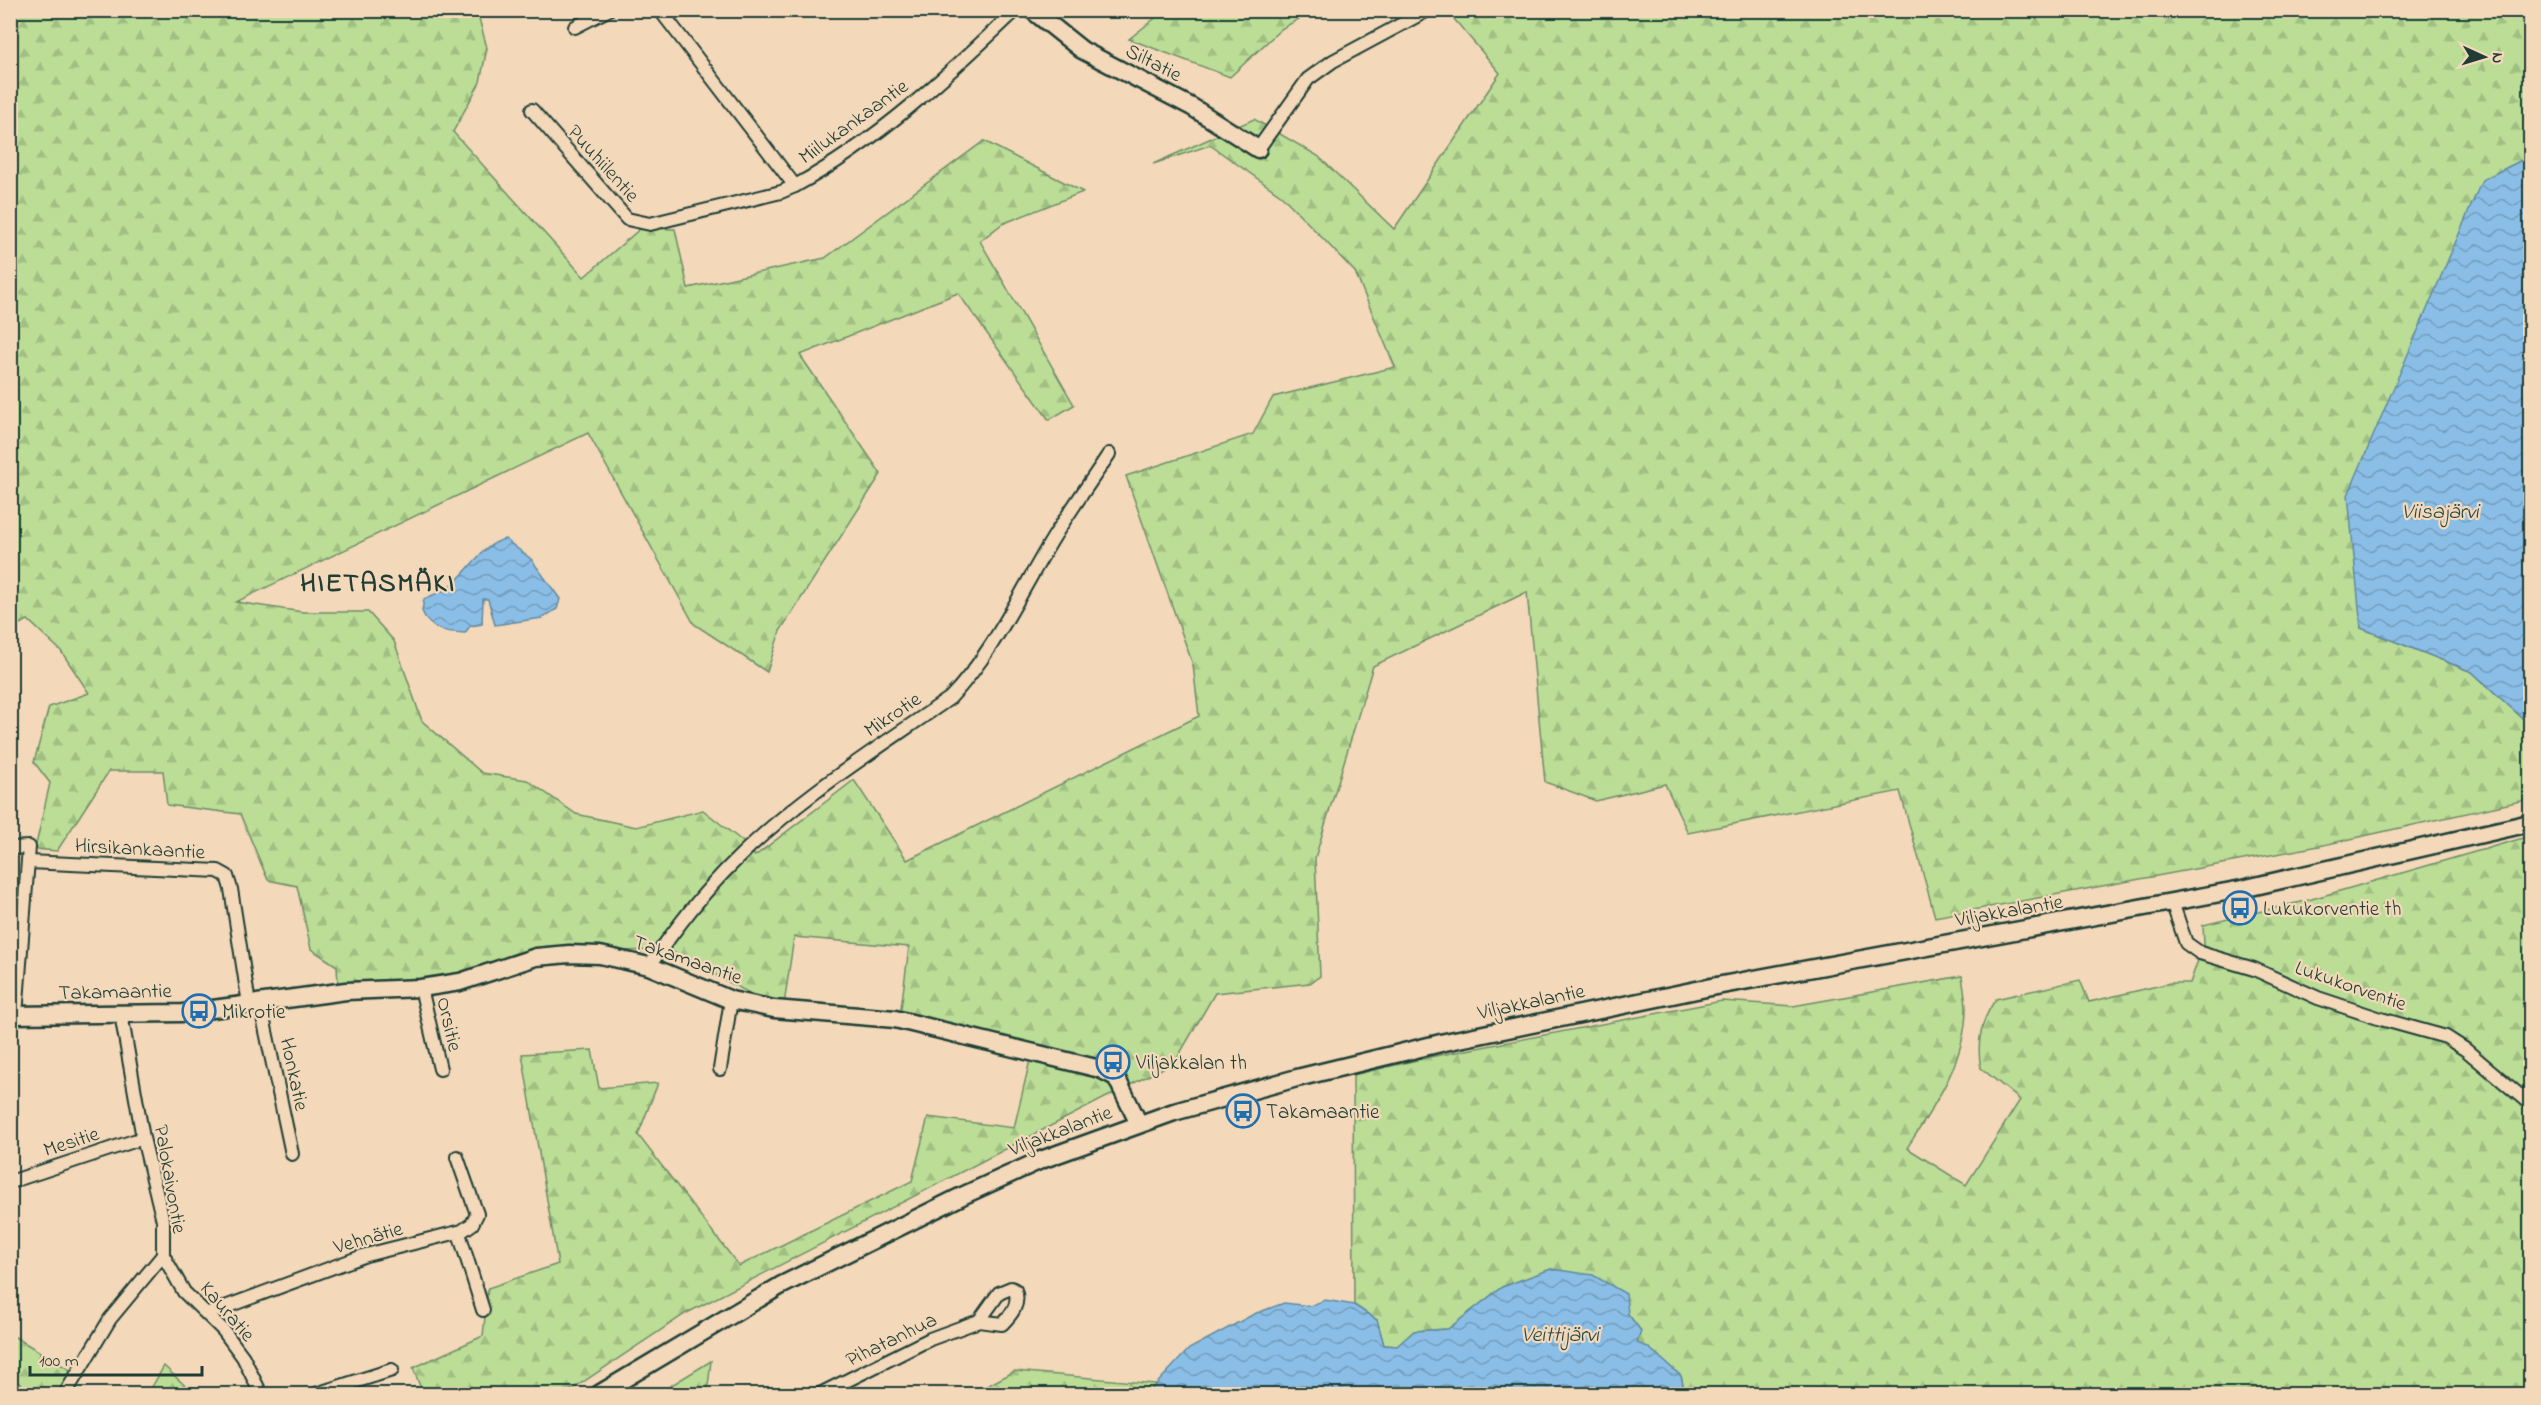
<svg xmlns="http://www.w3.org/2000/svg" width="2541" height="1405" font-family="'Indie Flower',sans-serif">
<defs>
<pattern id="forest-firs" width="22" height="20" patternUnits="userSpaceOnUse" patternTransform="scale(1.5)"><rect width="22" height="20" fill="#bbdd96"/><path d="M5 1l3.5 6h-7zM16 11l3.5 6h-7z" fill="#a0bf82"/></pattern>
<pattern id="water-waves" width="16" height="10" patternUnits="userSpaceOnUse" patternTransform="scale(1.5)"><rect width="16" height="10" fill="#8bbee7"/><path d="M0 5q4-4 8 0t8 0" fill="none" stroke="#719cbc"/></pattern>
</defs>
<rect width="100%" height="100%" fill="#f3d8ba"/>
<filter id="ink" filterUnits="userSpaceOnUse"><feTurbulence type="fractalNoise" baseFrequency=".0167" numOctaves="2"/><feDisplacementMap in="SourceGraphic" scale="12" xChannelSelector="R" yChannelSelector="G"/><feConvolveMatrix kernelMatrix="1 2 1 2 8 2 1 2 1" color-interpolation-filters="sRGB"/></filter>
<g filter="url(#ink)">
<g fill="url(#forest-firs)" stroke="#6d8d65" stroke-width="1.5">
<polygon points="1539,10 1546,14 1548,10 2530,11 2530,156 2482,180 2361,628 2472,672 2530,725 2530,799 2319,846 1935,917 1900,791 1688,833 1665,784 1596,801 1545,782 1527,592 1373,666 1315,858 1320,976 1310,983 1215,993 1175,1062 685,1314 565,1394 423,1394 413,1368 483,1336 488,1288 558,1264 522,1054 592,1050 599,1088 658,1083 638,1135 739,1266 912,1181 928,1117 1014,1128 1032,1052 899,1024 909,947 794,937 783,1011 669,950 516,953 442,980 338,985 337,966 311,949 297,886 268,880 240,814 167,805 163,771 109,771 57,851 35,849 50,783 34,762 49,707 89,693 61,651 28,620 11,628 11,11 477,11 487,48 480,82 453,132 584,277 641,228 675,229 688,288 825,258 984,141 1083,192 1002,224 980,241 1074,405 1049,420 958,293 800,355 881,474 780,631 767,672 694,624 588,433 236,602 303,612 368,612 394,641 422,721 482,773 527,780 576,814 636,827 703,810 742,841 755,856 854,780 907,860 1199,716 1193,665 1126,476 1253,434 1273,397 1395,367 1355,272 1282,196 1210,145 1153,164 1254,119 1318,156 1394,229 1500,73 1448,12"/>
<polygon points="1164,11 1164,10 1313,11 1281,29 1230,77 1129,39"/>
<path d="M2530,836v558h-845l-4,-18 -44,-33 4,-12 -13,-17 -77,-45 -49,18 -54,42 -34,2 -16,15 -14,-1 -7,-25 -23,-15 -1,-230 77,-18 292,-56 71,5 169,-30c1,10 4,22 4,32 0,53 -32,98 -59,140l59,37 54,-85 -39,-32c-5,-25 0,-48 15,-69l84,-19 9,22 81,-19h20l14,-40 -1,-18 102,-24z"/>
<polygon points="10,1334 80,1376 74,1390 80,1394 40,1394 11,1379"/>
<polygon points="711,1361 707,1394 657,1394"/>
<polygon points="164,1366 194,1394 148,1394"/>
<polygon points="1015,1371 1156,1384 1147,1394 972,1394"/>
</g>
<g fill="url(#water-waves)" stroke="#608a9f" stroke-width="1.5">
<polygon points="2530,156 2530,725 2472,672 2361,628 2348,495 2482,180"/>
<path d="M505,539l26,20 29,40 -3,10 -15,9 -47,7 -7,-26h-5l-1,25 -12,2 -5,7c-20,-1 -35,-2 -43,-22l2,-12c8,-4 19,-7 26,-13 19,-14 31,-41 55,-47z"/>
<polygon points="1551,1269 1593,1275 1626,1294 1628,1314 1641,1331 1637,1343 1648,1347 1681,1376 1685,1394 1147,1394 1189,1349 1254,1314 1284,1303 1310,1306 1325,1300 1354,1305 1377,1320 1384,1345 1397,1346 1414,1331 1448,1329 1502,1287"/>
</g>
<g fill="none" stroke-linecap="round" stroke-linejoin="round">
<g stroke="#1f3d34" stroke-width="16">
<g id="street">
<path d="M660,10l135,176c83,-45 153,-111 221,-176"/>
<polyline points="575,27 608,10"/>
<polyline points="532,110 627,219 650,224 781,192 795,186"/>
<polyline points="1258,149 1308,79 1333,61 1428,10"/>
<polyline points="10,848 29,847 16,1015"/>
<polyline points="29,862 218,871 227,876 231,889 249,1004"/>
<polyline points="2172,902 2186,943 2200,953 2254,969 2318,998 2381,1019 2446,1037 2466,1050 2530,1104"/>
<path d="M649,966c27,-38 54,-74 87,-106 63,-63 141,-111 214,-162 45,-47 71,-108 105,-163 17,-27 36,-54 54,-81"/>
<polyline points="421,988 440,1069"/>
<polyline points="260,1003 292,1154"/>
<polyline points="720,1069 731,1000"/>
<polyline points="10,1182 143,1138"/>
<polyline points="459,1233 483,1310"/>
<polyline points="163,1255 184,1292 223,1330 243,1357 261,1394"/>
<polyline points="209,1313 366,1255 462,1231 472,1224 477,1214 457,1157"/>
<polyline points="65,1394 110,1319 163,1255 163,1221 143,1138 121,1014"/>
<polyline points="316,1394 392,1370"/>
<path d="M820,1394l110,-55 49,-18 20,-28 12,-5 4,2c5,14 -3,24 -13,34l-23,-3"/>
</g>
</g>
<g stroke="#1f3d34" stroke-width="21">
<g id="secondary">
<polyline points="1032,10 1082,50 1192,107 1258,149"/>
<polyline points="10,1015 183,1013 346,991 421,988 460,982 536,957 569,954 600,955 649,966 731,1000 774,1009 895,1019 1100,1069 1116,1077 1139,1124"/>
<polyline points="599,1394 780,1286 962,1196 1041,1160 1174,1112 1297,1078 1445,1042 1711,987 2242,889 2530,823"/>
</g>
</g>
<use href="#street" stroke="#f3d8ba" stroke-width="12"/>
<use href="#secondary" stroke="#f3d8ba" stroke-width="16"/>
</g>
</g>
<defs>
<g id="bus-ring" transform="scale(1.725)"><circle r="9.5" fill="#f3d8ba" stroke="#1f6fb2" stroke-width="1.5"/><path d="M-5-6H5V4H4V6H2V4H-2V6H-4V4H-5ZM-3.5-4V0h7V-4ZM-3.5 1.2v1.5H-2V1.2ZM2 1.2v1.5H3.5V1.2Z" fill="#1f6fb2"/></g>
</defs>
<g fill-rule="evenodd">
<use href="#bus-ring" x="2240" y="908"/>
<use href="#bus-ring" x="199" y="1011"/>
<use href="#bus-ring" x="1113" y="1062"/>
<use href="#bus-ring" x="1243" y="1111"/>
</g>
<g text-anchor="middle" stroke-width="4.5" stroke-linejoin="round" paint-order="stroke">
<g font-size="21" fill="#1f3d34" stroke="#f3d8ba">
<text transform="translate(1154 62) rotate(27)" y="7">Siltatie</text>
<text transform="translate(853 121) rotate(-36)" y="7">Miilukankaantie</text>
<text transform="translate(604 163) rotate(48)" y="7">Puuhiilentie</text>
<text transform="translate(892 714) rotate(-34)" y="7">Mikrotie</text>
<text transform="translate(140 848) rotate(3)" y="7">Hirsikankaantie</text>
<text transform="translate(2009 910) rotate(-10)" y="7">Viljakkalantie</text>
<text transform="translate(688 959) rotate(19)" y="7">Takamaantie</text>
<text transform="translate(2351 985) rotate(19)" y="7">Lukukorventie</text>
<text transform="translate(115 991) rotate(-1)" y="7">Takamaantie</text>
<text transform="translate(1531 1001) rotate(-12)" y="7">Viljakkalantie</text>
<text transform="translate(450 1024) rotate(77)" y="7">Orsitie</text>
<text transform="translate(295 1074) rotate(78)" y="7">Honkatie</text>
<text transform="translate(1060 1130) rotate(-21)" y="7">Viljakkalantie</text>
<text transform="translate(71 1141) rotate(-18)" y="7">Mesitie</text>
<text transform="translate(171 1179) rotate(80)" y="7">Palokaivontie</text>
<text transform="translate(368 1237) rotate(-16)" y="7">Vehnätie</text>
<text transform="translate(228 1311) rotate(49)" y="7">Kauratie</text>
<text transform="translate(891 1339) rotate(-26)" y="7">Pihatanhua</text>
</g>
<g font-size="21" fill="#1f3d34" stroke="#f3d8ba" text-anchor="start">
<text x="2263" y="915">Lukukorventie th</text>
<text x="222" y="1018">Mikrotie</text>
<text x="1136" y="1069">Viljakkalan th</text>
<text x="1266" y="1118">Takamaantie</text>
</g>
<g font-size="22" font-style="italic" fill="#2a4a46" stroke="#f3d8ba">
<text x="2440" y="518">Viisajärvi</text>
<text x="1560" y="1341">Veittijärvi</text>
</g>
<g font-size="27" font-weight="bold" letter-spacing="1.5" fill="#1f3d34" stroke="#f3d8ba">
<text x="378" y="591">HIETASMÄKI</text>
</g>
</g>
<rect width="2541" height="1405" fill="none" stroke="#f3d8ba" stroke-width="36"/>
<rect x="18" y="18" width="2505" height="1369" fill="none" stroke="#1f3d34" stroke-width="2" filter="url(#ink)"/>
<g transform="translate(2484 57) rotate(94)" stroke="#f3d8ba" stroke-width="4.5" paint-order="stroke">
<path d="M0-4.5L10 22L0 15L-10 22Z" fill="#1f3d34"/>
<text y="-9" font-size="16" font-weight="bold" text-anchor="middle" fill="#1f3d34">N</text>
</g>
<path d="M30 1366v9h172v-9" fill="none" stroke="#1f3d34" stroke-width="3"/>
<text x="39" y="1366" font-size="18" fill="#1f3d34" stroke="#f3d8ba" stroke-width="4.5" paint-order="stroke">100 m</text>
</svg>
